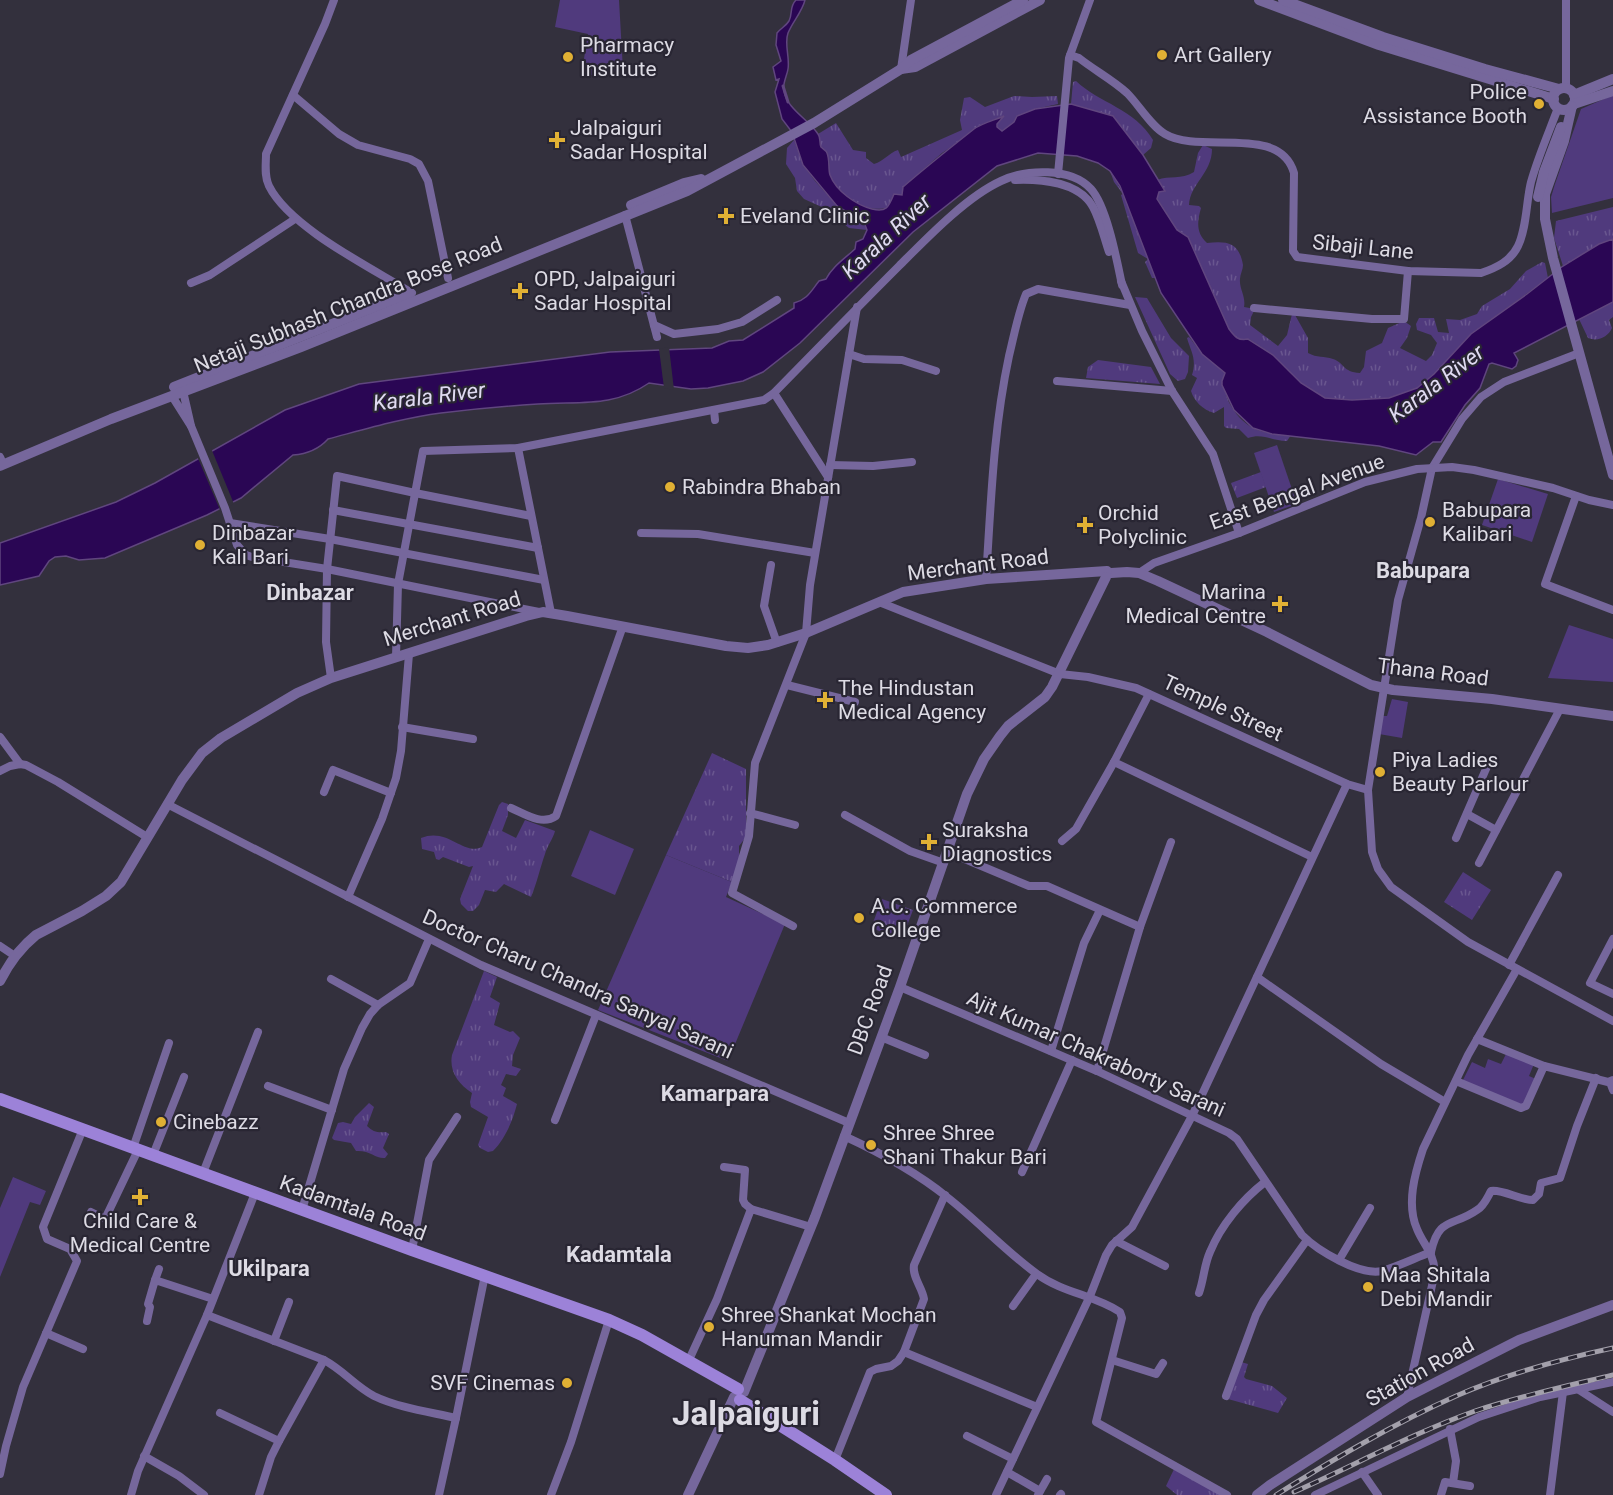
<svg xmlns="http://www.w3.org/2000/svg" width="1613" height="1495" font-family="Roboto,sans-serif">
<defs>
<pattern id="grass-tufts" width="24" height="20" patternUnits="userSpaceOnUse" patternTransform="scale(1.5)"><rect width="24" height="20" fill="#503a7d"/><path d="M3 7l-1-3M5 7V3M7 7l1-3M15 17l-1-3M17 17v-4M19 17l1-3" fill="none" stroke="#69568f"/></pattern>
</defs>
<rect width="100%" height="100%" fill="#33303d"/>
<g fill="url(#grass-tufts)">
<path d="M1076,81c23,22 59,28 77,59l-2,8 -8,7 -30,-39 -42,-12 2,-22z"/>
<path d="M1014,96l18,1 25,-1 1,8 -23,5 -33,22 -5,-4v-3l6,-7 -29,13 -5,5 -27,18 -39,34 -1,8 -9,1 -3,10c-20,11 -56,-12 -61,-32 -1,-5 1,-10 0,-15 -2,-6 -4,-7 -7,-11 -3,-4 -2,-10 -4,-14l18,-11 17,27 13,2v6l8,6c10,-3 15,-11 24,-14l3,7 61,-27 -2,-10 4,-22 6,-1 15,10z"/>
<polygon points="794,140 803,165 815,181 837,206 864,222 867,230 849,228 824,208 804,199 797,191 795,178 786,164 787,148"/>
<path d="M1203,145l9,4c0,24 -22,35 -23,56l10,1 2,2c-4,14 -5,25 6,35 20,-2 32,-1 36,22 0,5 -3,9 -3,14 -1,10 6,17 4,28l11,2 -4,8 -1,8 28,21 9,-11 5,-21 3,1 13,23v15c9,5 16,3 25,6 12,4 9,13 27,14l4,-6 2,-16 16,-8 6,-15 16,-7 7,5 -4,12 -7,10 26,13 6,-6 5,-12 -6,-8 -14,-5 -1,-6 3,-6h15l4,14 11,1 -3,-14 14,1 17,-6 5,-8 28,-17 16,-18 16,-9 3,1 3,15 -77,56 -37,40 -17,14 -28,10 -37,2 -27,-2 -24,-15 -28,-28 -24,-16c-11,2 -14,-2 -20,-10l-41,-92 -11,-7 -20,-32 1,-6 7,-1 -8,-11c13,-5 24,0 37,-8l4,-19z"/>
<path d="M1110,171c21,32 32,71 45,107h-3l-7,-16 3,-3 -10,-6 -17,-58 2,-1 -9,-12z"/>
<polygon points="1613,207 1613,239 1599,244 1563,266 1554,238 1556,221"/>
<polygon points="1135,297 1147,298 1171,338 1189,356 1188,372 1185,379 1178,381 1170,374"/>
<path d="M1613,302v15l-4,3 3,8c-4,9 -14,14 -24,10l-9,-19z"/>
<path d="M1189,337l13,17 23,19c-5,21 10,45 28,55 11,6 26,6 38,7l-4,6c-15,0 -24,-8 -39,-3l-9,-9 -13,-1 -2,-2v-19l-10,6c-11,-3 -20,-12 -23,-22l6,-13 -5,-3c5,-16 -1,-23 -5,-37z"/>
<polygon points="1098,360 1151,367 1160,384 1086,378 1088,367"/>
<polygon points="1261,472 1266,487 1237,498 1231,483"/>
<polygon points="712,753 746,769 746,837 739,846 739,860 732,882 666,855"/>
<path d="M502,802l6,2v11l-6,16 14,7 9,-18 30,11c-2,8 -8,15 -10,23 -5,14 -8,29 -14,43l-27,-13 -8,8 -11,-2 -6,15 -6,6h-5l-7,-7 -1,-5 13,-33 -4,1 -26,-10 -4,3 -3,-1 -2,-7 -12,-3 -1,-11c27,-11 42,18 61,9l17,-42z"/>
<polygon points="1463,872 1491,890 1472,920 1444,902"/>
<polygon points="882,899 913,910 902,939 871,928"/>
<path d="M484,971l13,6 -7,20 10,6 -6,22 16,7 3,-1 7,7 -7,17 -1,11 9,3 -5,7 -10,-2 -5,11 5,3 -3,8 14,8c-4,16 -12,35 -24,47l-5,1 -8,-4 -2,-3 10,-28 -17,-10 -1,-5 2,-9c-14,-9 -23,-22 -20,-38z"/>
<path d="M369,1103l5,4 -7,19c6,6 11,7 19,6l3,2 -6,14 5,6 -3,4c-9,1 -15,-8 -29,-7l-5,-8 -17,-3 -2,-2 6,-15 5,-1 8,2 4,-7z"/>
<polygon points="1241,1362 1248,1364 1244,1377 1246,1379 1272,1386 1287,1398 1278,1413 1228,1399"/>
<polygon points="1175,1467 1225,1495 1177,1495 1166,1486"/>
</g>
<g fill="#503a7d">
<polygon points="560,0 619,0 623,70 581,77 588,34 555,27"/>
<polygon points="1613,95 1613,198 1552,213 1551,197 1555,184 1581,109"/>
<polygon points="1277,445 1297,504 1274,512 1254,453"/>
<polygon points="1498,479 1548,494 1532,542 1482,525"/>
<polygon points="1569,625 1613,639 1613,682 1548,678"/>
<polygon points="1392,699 1408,702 1402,738 1379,734 1382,716 1387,716"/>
<polygon points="590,830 634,849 615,895 571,876"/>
<polygon points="666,855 732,882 726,897 785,924 728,1061 598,1010"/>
<polygon points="1507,1052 1534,1064 1529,1076 1536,1079 1523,1105 1462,1082 1472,1062 1485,1068 1488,1059 1501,1064"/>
<polygon points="13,1177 46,1191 40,1205 30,1202 0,1277 0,1208"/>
</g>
<path fill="#2a0654" stroke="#60467f" stroke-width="1.5" d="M796,0h9c-3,12 -12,21 -17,33 -4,11 2,24 0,36 -1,7 -6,15 -4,22 3,18 24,28 34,43 3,4 1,8 3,13 2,2 5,3 6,6 3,7 1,16 3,22 6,16 26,30 42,34 15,4 17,-3 22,-15l8,1 1,-8c23,-20 47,-39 71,-58 8,-6 21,-9 30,-13l-7,8v3l5,4 12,-9 3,-6 18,-7 36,-5 42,12 30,39 22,36 -6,1 -2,7 20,31 11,7 41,92c6,8 9,12 19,10l25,16 28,28 24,15 27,2 37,-2 28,-10 17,-14 37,-40 56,-40 36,-28 36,-22 14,-5v63l-99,51 4,7 -2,6 -4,3 -20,-6 -3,1 -9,24 -15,17 -24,37h-8l-17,13 -37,-9 -107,-12 -19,-6 -19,-18 -12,-25v-4l3,-8 -23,-19 -41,-61 -41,-107 -10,-15 -12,-8 -21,-7 -39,-3 -41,13 -84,66 -113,111 -37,29 -20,9 -35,7 -17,1 -42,-6c-36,25 -70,18 -111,21 -32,2 -65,5 -97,9 -38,5 -75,16 -113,26 -9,10 -21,15 -35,16l-52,43 -34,17 -102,43 -26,2 -13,-4 -11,1 -6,4 -10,15 -39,9v-42l116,-41 39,-19 130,-73 74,-26 251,-32 102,-4 17,-7 14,-1 51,-32v-5c14,-4 17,-12 25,-22l7,-2c6,-12 18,-20 29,-30l1,-7 7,-3 4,-9 -3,-8 -27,-16 -34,-41 -11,-33 -10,-13 -7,-27 4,-13 -3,1 -3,-13 8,-6 -5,-16 1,-12c4,-5 9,-7 12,-12 4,-8 0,-14 7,-21z"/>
<g fill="#33303d">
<polygon points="669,347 674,390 664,388 659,349"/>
<polygon points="211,448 234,504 220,510 197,456"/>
</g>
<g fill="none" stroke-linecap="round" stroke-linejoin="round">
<polyline stroke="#60467f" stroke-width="3" points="783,86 788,102"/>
<g stroke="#76679c" stroke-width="8">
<path d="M334,0l-9,24 -59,130c0,10 -2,22 3,32 21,42 103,82 143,107"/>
<polyline points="1566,0 1566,88"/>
<path d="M1070,55l9,3c15,12 34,22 48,35 12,12 24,33 38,41 35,21 115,-11 129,39l-1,78 4,6 111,14 73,2c15,-5 30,-12 37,-27 9,-19 8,-44 13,-64 7,-25 18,-50 27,-74"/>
<polyline points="901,69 911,0"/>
<polyline points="293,95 339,134 358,145 410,159 419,164 428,181 448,278"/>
<polyline points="1058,174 1069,58 1090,0"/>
<path d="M1015,180c26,-1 64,2 78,27 7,13 11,30 16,45"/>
<polyline points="625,215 657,337"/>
<polyline points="1121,281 1142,331 1172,391 1213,454 1239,533"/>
<polyline points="191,283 210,275 295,219"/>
<polyline points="1254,308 1372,319 1404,319 1408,271"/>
<polyline points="654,325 674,334 718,329 742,322 777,300"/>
<polyline points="849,354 864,359 902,360 936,371"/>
<polyline points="1574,355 1504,382 1481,397 1462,419 1432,468 1421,518 1398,600 1368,790 1372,852 1378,869 1391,887 1468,942 1613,1021"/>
<polyline points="1057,381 1172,391"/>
<polyline points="774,393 828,477"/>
<polyline points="172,396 191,426 183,391"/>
<polyline points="714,410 715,420"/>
<polyline points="191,426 225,508 237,545 246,555 252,557 327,569 326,642 331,678"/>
<polyline points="518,448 551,613"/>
<polyline points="0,457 1,459"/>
<polyline points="830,465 873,466 912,462"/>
<polyline points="1576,496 1545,584 1613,610"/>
<polyline points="333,510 538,548"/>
<polyline points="531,516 415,493 337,476 327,569 539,612"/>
<polyline points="230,523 330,539 544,580"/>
<polyline points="641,533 698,534 815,553"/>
<polyline points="771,565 764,606 777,643"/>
<polyline points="1139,573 1154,563 1239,533 1365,482 1417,469 1452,467 1474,470 1553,488 1589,500 1613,505"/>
<path d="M986,579c5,-76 7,-148 23,-223 5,-20 9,-43 17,-62l12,-5 92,16"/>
<polyline points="879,602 1060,674 1088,677 1136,688 1347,784 1368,790"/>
<path d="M396,657l2,-73 25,-133 95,-3 246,-48 10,-7c42,-43 83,-85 125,-127 27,-27 67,-69 102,-85 25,-12 70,-14 90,8 16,18 26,72 31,96"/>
<polyline points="787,685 855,702"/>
<polyline points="402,727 473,739"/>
<polyline points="0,737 20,764"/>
<polyline points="1114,762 1312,857"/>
<polyline points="0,771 10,766 20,764 26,765 58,782 147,837"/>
<polyline points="324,792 333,770 391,793"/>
<polyline points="167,804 481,965 849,1123"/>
<path d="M511,808c14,6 31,18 45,8l67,-190"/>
<polyline points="750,813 795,825"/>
<polyline points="1467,814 1496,830"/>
<polyline points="845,815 910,851 944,863"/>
<polyline points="1456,838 1489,762"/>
<polyline points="1062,841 1076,829 1114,762 1149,694"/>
<polyline points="948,852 1029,886 1047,886 1140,927"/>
<polyline points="1479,863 1560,709"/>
<polyline points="348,897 382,819 396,778 401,751 409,654"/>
<polyline points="793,926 732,893 749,836 755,763 806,633 810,585 857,307"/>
<polyline points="1613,939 1590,983 1613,994"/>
<polyline points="0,946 15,956"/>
<polyline points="1509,965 1558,875"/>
<polyline points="1257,977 1381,1064 1445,1102"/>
<polyline points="331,979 378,1005"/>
<path d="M900,987l197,84 132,62 8,6 65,96c16,16 58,41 80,36 17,-5 33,-13 49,-19"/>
<polyline points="881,1037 925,1055"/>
<polyline points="1477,1039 1544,1066"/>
<polyline points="1051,1051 1084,943 1100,910"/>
<polyline points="1097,1071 1140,927 1171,842"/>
<polyline points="1456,1081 1521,1108 1526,1106 1544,1066 1608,1082 1613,1080"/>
<polyline points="1610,1082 1613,1090"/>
<polyline points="268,1086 332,1110"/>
<polyline points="555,1120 596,1015"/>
<path d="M844,1136c37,17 72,36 103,61 31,24 58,54 90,77 26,19 57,21 83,38l2,6 -26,104 131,73"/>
<polyline points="133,1148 169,1043"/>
<polyline points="153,1155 184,1077"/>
<polyline points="724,1167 745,1170 743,1200 745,1204 751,1209"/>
<polyline points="1022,1172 1072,1060"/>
<polyline points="203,1173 258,1032"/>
<polyline points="302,1210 344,1069 362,1028 370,1014 378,1005 410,983 429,939"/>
<polyline points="91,1212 105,1219 138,1150"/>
<polyline points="1116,1241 1165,1266"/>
<polyline points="412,1250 429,1160 457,1117"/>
<path d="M1431,1252c8,-36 22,-25 46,-42 7,-4 10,-12 14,-19 11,-2 29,9 42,9l6,-6 2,-11 19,-5 17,-52 19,-48"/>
<polyline points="1339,1260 1370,1208"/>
<polyline points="155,1280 159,1269"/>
<path d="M1199,1293c5,-14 5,-28 11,-41 11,-27 33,-53 55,-70"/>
<polyline points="1013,1306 1036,1274"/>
<path d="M207,1315l117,45c19,10 31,26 50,36 25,12 56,16 82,22"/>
<polyline points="147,1321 150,1307 148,1304 155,1280 213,1299"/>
<polyline points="46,1333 83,1349"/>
<polyline points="274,1341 289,1302"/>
<polyline points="904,1352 1037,1407"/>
<polyline points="1112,1360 1156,1374 1163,1363"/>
<polyline points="688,1362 717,1299 751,1209 811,1227"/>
<polyline points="1579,1390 1613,1412"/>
<polyline points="1226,1396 1256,1315 1264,1300 1307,1240"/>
<path d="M1407,1397l28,-125c-2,-21 -11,-26 -18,-43 -11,-25 -2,-56 6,-80l45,-94 49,-86"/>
<polyline points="220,1413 279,1441"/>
<polyline points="1450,1429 1456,1461 1453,1483"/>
<polyline points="967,1436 1013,1459"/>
<polyline points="144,1456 179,1476 204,1495"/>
<path d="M835,1460l35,-88 6,-3 15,-3 7,-5 6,-9 20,-53c-2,-12 -12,-22 -10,-34l31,-70"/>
<polyline points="1007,1472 1040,1491"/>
<polyline points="1362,1472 1378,1495"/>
<polyline points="0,1474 6,1446 23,1387 77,1261 70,1249 47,1239 43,1227 83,1129"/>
<polyline points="131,1495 138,1471 207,1315 255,1193"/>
<polyline points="259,1495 271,1457 279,1441 324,1360"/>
<polyline points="439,1495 456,1418 485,1275"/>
<polyline points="551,1495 571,1442 609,1320"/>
<polyline points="996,1495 1090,1296 1106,1255 1112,1245 1132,1227 1192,1116 1347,784"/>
<polyline points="1038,1495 1047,1479"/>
<polyline points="1060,1495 1061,1494"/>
<polyline points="1315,1495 1479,1417 1540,1397 1613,1382"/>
<polyline points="1441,1495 1445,1482 1470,1486"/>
<polyline points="1550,1495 1563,1392"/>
</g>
<g stroke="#76679c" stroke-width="10">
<polyline points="1259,0 1379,45 1554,99"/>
<polyline points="1283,0 1383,37 1485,69 1559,89"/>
<polyline points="901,69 915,67 1040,0"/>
<circle cx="1564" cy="99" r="11"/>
<polyline points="1574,95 1613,79"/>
<polyline points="1574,104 1613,91"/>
<polyline points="1572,106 1564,141 1545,194 1545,219 1553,258 1613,475"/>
<polyline points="1538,197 1544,172 1561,127"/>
<polyline points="631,205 684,183 701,179"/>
<polyline points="174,387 410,293"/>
<polyline points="0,466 111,419 301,347 687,191 814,123 901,69 911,60 1023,0"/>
<polyline points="1111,573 1127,572 1139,573 1158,581 1267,632 1371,685 1393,690 1492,699 1613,716"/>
<path d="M0,981c9,-18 20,-33 36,-46l46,-24 24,-15 15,-14 61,-102 20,-27 19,-15 76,-45 34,-15 195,-62 17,-4 24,4 159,30 22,2 20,-3 38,-12 97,-41 83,-13 121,-8"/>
<polyline points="744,1392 815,1217 900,987 967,794 984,759 1000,736 1008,726 1045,697 1052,687 1106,577"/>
<polyline points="688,1495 734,1397"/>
<polyline points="1257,1495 1270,1485 1407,1397 1519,1340 1613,1305"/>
</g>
<g stroke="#9c82d8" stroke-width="12">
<polyline points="0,1099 412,1250 609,1320 642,1335 738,1389"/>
<polyline points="740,1400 835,1460 886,1495"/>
</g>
<g stroke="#a3a0ab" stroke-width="5">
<g id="rail">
<path d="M1294,1492c61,-27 119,-59 181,-81 45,-15 92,-25 138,-36"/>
<path d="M1276,1495c58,-36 117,-71 180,-99 47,-21 106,-37 157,-48"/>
</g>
</g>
<use href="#rail" stroke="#292633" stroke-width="3" stroke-dasharray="9" stroke-linecap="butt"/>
</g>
<g fill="#e0b034" stroke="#292633" stroke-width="2">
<circle cx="1162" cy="55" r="6"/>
<circle cx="568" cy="57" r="6"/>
<circle cx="1539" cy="104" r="6"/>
<path d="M554 131h6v6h6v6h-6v6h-6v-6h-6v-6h6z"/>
<path d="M723 207h6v6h6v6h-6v6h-6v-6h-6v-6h6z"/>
<path d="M517 282h6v6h6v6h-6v6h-6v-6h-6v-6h6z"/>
<circle cx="670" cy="487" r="6"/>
<circle cx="1430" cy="522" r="6"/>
<path d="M1082 516h6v6h6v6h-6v6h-6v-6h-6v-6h6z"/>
<circle cx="200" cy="545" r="6"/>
<path d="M1277 595h6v6h6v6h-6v6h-6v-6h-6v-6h6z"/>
<path d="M822 691h6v6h6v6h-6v6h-6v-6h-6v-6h6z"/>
<circle cx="1380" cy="772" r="6"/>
<path d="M926 833h6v6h6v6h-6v6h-6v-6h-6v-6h6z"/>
<circle cx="859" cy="918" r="6"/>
<circle cx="161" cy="1122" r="6"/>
<circle cx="871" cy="1145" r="6"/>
<path d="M137 1188h6v6h6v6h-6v6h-6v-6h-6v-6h6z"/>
<circle cx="1368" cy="1287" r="6"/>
<circle cx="709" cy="1327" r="6"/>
<circle cx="567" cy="1383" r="6"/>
</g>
<g text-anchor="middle" stroke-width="4.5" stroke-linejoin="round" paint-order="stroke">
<g font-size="21" fill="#dddbe4" stroke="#292633" text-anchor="start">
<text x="580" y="52">Pharmacy<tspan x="580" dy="24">Institute</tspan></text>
<text x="1174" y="62">Art Gallery</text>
<text x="1527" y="99" text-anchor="end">Police<tspan x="1527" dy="24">Assistance Booth</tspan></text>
<text x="570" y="135">Jalpaiguri<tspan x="570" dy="24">Sadar Hospital</tspan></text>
<text x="740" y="223">Eveland Clinic</text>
<text x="534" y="286">OPD, Jalpaiguri<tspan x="534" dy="24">Sadar Hospital</tspan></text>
<text x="682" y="494">Rabindra Bhaban</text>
<text x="1442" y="517">Babupara<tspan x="1442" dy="24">Kalibari</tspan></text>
<text x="1098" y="520">Orchid<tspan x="1098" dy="24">Polyclinic</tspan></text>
<text x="212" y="540">Dinbazar<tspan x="212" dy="24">Kali Bari</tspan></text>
<text x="1266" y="599" text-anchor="end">Marina<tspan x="1266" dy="24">Medical Centre</tspan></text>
<text x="838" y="695">The Hindustan<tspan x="838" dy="24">Medical Agency</tspan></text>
<text x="1392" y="767">Piya Ladies<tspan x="1392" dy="24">Beauty Parlour</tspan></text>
<text x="942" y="837">Suraksha<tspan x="942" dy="24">Diagnostics</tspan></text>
<text x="871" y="913">A.C. Commerce<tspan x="871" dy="24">College</tspan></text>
<text x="173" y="1129">Cinebazz</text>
<text x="883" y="1140">Shree Shree<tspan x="883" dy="24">Shani Thakur Bari</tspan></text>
<text x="140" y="1228" text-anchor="middle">Child Care &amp;<tspan x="140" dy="24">Medical Centre</tspan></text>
<text x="1380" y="1282">Maa Shitala<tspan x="1380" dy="24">Debi Mandir</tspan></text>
<text x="721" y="1322">Shree Shankat Mochan<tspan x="721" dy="24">Hanuman Mandir</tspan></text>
<text x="555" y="1390" text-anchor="end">SVF Cinemas</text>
</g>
<g font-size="21" fill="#dddbe4" stroke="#292633">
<text transform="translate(1363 247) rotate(6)" y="7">Sibaji Lane</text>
<text transform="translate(348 305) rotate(-22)" y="7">Netaji Subhash Chandra Bose Road</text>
<text transform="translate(1297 492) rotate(-20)" y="7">East Bengal Avenue</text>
<text transform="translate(978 565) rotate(-7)" y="7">Merchant Road</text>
<text transform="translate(452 619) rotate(-17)" y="7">Merchant Road</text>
<text transform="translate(1433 672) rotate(7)" y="7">Thana Road</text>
<text transform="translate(1223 708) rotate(25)" y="7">Temple Street</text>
<text transform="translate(578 984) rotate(24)" y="7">Doctor Charu Chandra Sanyal Sarani</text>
<text transform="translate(870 1010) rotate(-70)" y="7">DBC Road</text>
<text transform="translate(1096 1054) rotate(24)" y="7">Ajit Kumar Chakraborty Sarani</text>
<text transform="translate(353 1208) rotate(20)" y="7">Kadamtala Road</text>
<text transform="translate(1420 1372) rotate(-29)" y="7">Station Road</text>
</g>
<g font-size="22" font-style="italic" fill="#e0dbf2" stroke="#292633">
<text transform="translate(886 236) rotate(-43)" y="8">Karala River</text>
<text transform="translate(1436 383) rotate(-37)" y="8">Karala River</text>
<text transform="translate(429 396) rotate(-7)" y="8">Karala River</text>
</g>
<g font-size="22" font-weight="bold" fill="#dddbe4" stroke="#292633">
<text x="1423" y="578">Babupara</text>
<text x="310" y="600">Dinbazar</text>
<text x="715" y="1101">Kamarpara</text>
<text x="619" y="1262">Kadamtala</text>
<text x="269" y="1276">Ukilpara</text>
</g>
<g font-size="33" font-weight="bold" fill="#dddbe4" stroke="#292633">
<text x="746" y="1425">Jalpaiguri</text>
</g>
</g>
</svg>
